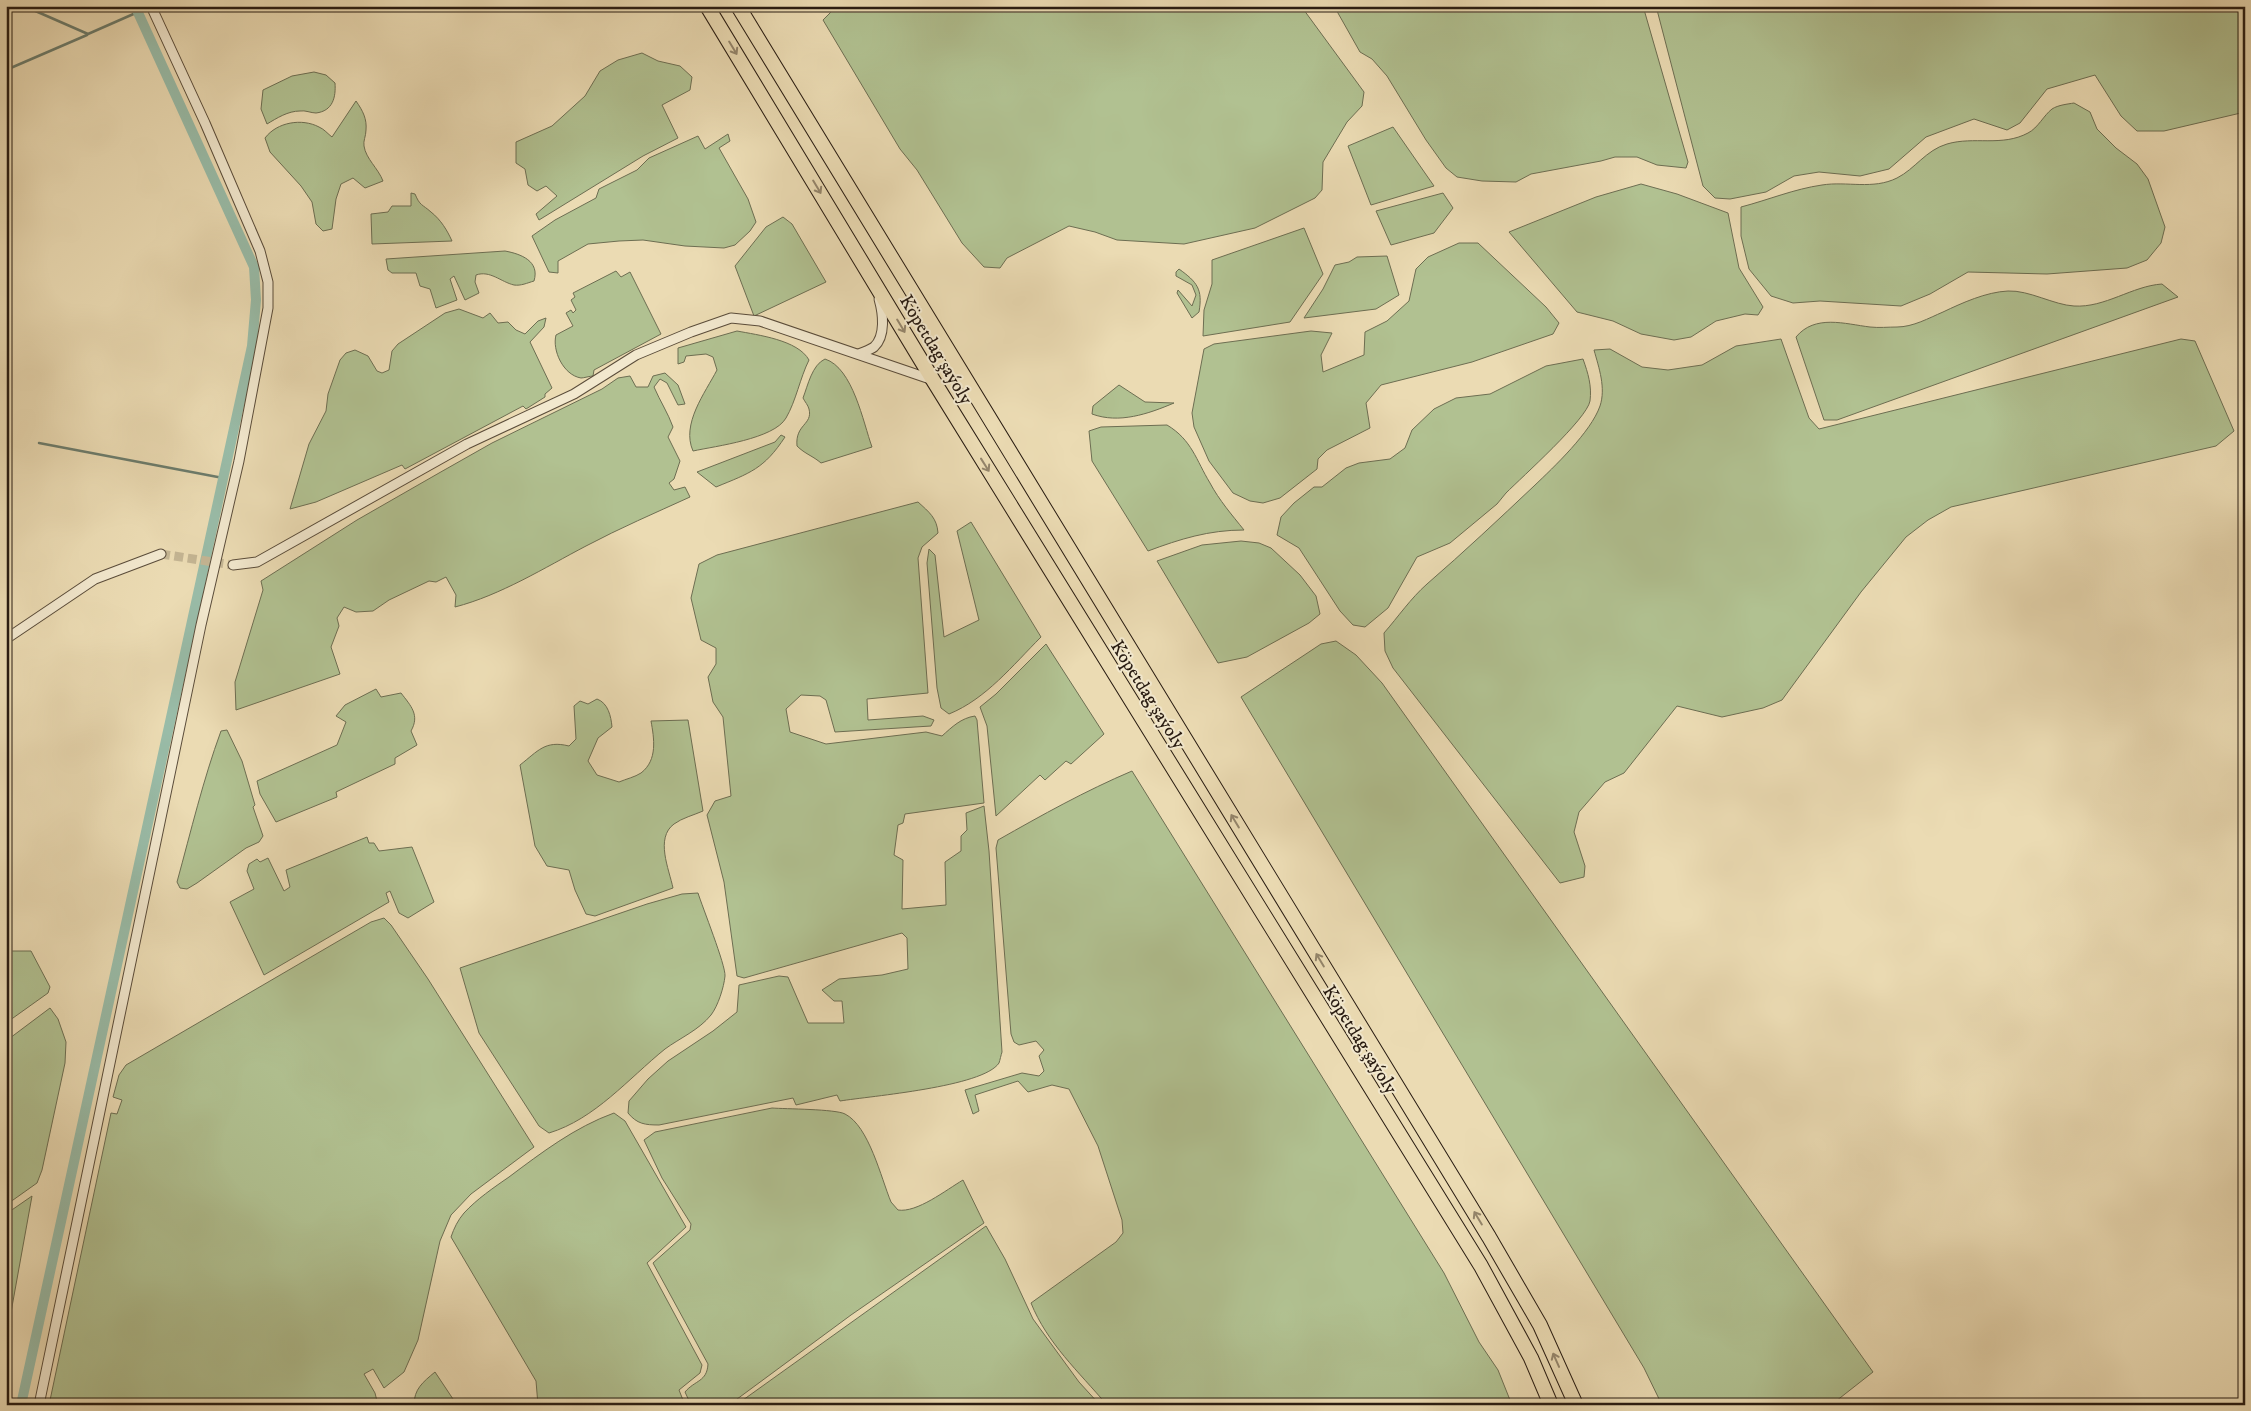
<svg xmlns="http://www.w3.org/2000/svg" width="2251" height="1411" font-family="'IM FELL DW Pica',serif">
<rect width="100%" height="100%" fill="#ebdbb3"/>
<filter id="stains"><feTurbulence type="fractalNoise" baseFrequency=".004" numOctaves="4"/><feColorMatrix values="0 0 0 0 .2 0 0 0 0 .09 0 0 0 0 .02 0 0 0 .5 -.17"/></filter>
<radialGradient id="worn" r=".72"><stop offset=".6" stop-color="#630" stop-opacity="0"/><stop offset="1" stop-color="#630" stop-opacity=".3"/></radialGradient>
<g fill="#b1c191" stroke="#6d6e52">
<polygon points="837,6 1301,6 1364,92 1362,106 1347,122 1323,162 1322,190 1315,198 1255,228 1184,244 1117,240 1095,232 1069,226 1007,258 1000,268 984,267 962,243 917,170 900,149 823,20"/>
<polygon points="1334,6 1643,6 1688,162 1686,168 1657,165 1637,157 1615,157 1601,161 1531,174 1516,182 1482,181 1457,177 1446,168 1426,140 1387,76 1372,59 1360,52"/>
<polygon points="1656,6 2245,6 2245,112 2164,131 2137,131 2121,116 2095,75 2047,89 2020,123 2007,130 1974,119 1926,137 1889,169 1860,176 1819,172 1794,176 1766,192 1730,199 1715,198 1703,186"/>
<polygon points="642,53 658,61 680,66 692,77 690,90 662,105 678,138 643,156 539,220 536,214 557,196 546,186 537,191 528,185 525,169 516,163 516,142 552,126 585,96 600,71 618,60"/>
<path d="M314,72l12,3 9,8c1,14 -2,28 -19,30 -5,0 -11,-3 -16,-2 -12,0 -23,7 -33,13l-6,-15 2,-19 29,-14z"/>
<path d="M356,101c7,10 11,18 10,29 0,6 -3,11 -2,16 2,13 14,22 19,35l-18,7 -12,-10 -12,6 -5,15 -4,30 -9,2 -7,-7 -4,-22 -11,-16 -31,-34 -5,-14c12,-16 37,-20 54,-11 5,2 9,7 13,10z"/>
<path d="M2074,103l16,9 7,17 19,19 21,16 11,15 17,48 -4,16 -14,17 -20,8 -80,6 -79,-2 -38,22 -29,12 -81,-5 -27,2 -22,-7 -22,-27 -8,-33v-29c27,-7 53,-18 81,-22 25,-4 51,5 75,-7 18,-9 29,-28 50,-34 27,-8 55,3 81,-11 10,-5 16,-18 24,-24 6,-4 16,-5 22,-6z"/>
<polygon points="1393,127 1434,186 1371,205 1348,146"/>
<polygon points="728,134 730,141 719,148 748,199 756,222 750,231 735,245 724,248 685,246 643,240 619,241 588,244 558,261 558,273 549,272 532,236 555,220 596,198 599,189 637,170 649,158 698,136 705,149"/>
<polygon points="1641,184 1677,194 1728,213 1739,268 1763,307 1758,315 1745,314 1716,321 1691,337 1674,340 1641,334 1613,321 1577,312 1509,232 1596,197"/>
<path d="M411,193l4,1c5,12 7,10 16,18 10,8 16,18 21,29l-80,3 -1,-30 17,-2 4,-6h19z"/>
<polygon points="1443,193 1453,208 1434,233 1391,245 1376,211"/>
<polygon points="783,217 792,224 826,282 754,316 735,266 766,227"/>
<polygon points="1304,228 1323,274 1290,322 1203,336 1204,310 1212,284 1212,260"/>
<polygon points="1459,243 1478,243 1546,307 1559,323 1553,334 1472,362 1381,385 1366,403 1370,428 1327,450 1318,459 1317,469 1280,498 1263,503 1250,501 1233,493 1209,461 1194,427 1192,413 1204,349 1214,344 1311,331 1332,333 1321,355 1323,372 1364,355 1365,332 1387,321 1409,301 1416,269 1428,257"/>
<path d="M505,251c16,3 35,10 29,30 -7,2 -13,5 -20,4 -13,-3 -24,-15 -38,-10l-1,7 4,11 -14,7 -11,-24 -4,3 7,21 -21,8 -6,-19 -10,-3 -4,-13h-24l-4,-3 -2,-11z"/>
<polygon points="1387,256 1399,295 1376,309 1304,318 1323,289 1335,265 1349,262 1357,257"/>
<path d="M1179,269c18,13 24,20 20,43l-7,6 -15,-25 1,-3 14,16 4,-11 -4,-10 -16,-9v-4z"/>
<path d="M616,271l5,6 9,-5 31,62 -67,36 -1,6c-3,0 -9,2 -12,2 -18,-3 -29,-28 -25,-43l17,-9 -7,-13 5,-3 2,3 3,-3 -5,-10 4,-3 -2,-4z"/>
<path d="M2162,284l16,13 -341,123h-13l-28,-83c19,-23 49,-13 74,-10 9,1 18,0 27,0 16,0 32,-9 46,-15 19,-9 43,-20 65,-21 21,-1 46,14 66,15 31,2 58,-20 88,-22z"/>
<polygon points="459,309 483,318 490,313 498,323 508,322 516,330 525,334 538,321 546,318 544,327 530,342 552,388 545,394 545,397 526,409 523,406 405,469 402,465 316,502 290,509 309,444 326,411 328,394 340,360 346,353 355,350 368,356 377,371 382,373 389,370 392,351 398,344 445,313"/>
<path d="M737,331c21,4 61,9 72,29 -9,18 -13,41 -23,58 -12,21 -70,28 -93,33 -12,-27 12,-58 24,-81l-4,-13 -7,-3 -20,2 -2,6 -6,2v-16z"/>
<path d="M1781,339l28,79 10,11 362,-90 14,2 39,90 -18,15 -265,61 -23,13 -22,17 -45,55 -79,108 -19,8 -41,9 -45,-11 -53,67 -19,9 -26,30 -5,20 11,34 -1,11 -24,6 -167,-215 -8,-17 -1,-18c14,-16 27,-35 43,-49 37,-32 72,-65 107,-98 20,-19 57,-54 66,-80 6,-18 -1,-38 -6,-56l16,-1 32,18 26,3 34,-5 34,-19z"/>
<path d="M825,359c28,9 38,63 47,88l-51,16c-8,-7 -16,-9 -24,-17 -2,-22 16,-21 12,-37 -1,-4 -4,-7 -6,-11 5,-13 9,-33 22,-39z"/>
<path d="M1583,359c5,14 9,27 7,42 -3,18 -68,76 -84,92l-9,11 -47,39 -33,14 -29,51 -23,19 -12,-2 -13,-14 -41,-63 -22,-13 4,-18 13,-14 20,-16h8l24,-19 13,-5 31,-4 15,-11 7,-18 22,-21 22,-11 34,-4 56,-28z"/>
<path d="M665,373l13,12 7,19 -7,1 -11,-22 -7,-4 -6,8c6,14 14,26 19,40l-5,10 12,24 -6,18 -5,4 5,7 11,-3 5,10c-35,16 -70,31 -104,49 -42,22 -85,49 -131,61l1,-12 -10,-18 -10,5 -7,-1 -40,19 -16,11 -17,1 -12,-5 -7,11 2,8 -8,21 9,27 -104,36 -1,-28 28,-92 -2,-9 96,-61 82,-47 53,-30 110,-54 16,-11 12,-2 6,11h12l5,-11z"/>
<path d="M1119,385l26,17 29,1c-26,11 -55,21 -82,11l1,-8z"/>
<path d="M1167,425c25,15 29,35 43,58 9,17 22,32 34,47 -35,0 -64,9 -96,21l-56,-90 -3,-30 12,-4z"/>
<path d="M781,435l4,2c-21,32 -35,36 -69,50l-19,-15 78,-30z"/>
<path d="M918,502c11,10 19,16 20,31l-16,14 -4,11 10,135 -61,6 1,21 55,-4 11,4 -3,6 -96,6 -9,-32 -6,-4 -19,-1 -15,14 4,23 36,12 100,-12 16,4c10,-9 19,-18 33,-20l2,4 7,83 -79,11 -2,9 -5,2 -4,30 9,5 -1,49 44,-4 -1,-43 16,-11v-15l6,-6 -1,-17 18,-7 5,45 13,201c-1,3 -2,8 -3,11 -16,24 -128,33 -159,38l-3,-6 -41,10 -3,-7 -134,27c-14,0 -22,-1 -31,-12l1,-12 19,-22 20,-18 45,-30 24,-19 2,-27 40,-9 9,1 20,46h36l-2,-22h-8l-12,-11 17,-11 43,-4 26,-6 -1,-31 -5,-5 -158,45 -7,-2 -13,-94 -17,-67 8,-14 16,-5 -8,-79 -10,-15 -5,-25 8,-13v-16l-15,-8 -10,-42 8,-34 18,-9z"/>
<path d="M971,522l70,115c-28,28 -55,62 -92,77l-8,-6 -4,-20 -10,-125 2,-14 6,6 9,82 35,-17 -22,-89z"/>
<polygon points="1241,541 1259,543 1271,548 1300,575 1316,596 1320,614 1309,623 1247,657 1218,663 1157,561 1202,545"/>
<polygon points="1336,641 1356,655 1382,683 1873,1372 1831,1405 1662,1405 1644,1368 1241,697 1321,644"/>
<polygon points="1046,644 1104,734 1071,764 1066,761 1045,780 1040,775 996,816 987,726 980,707 996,694"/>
<path d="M376,689l5,8 20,-4c10,13 19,22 10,38l6,14 -22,13v6l-59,28 1,5 -61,25 -16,-28 -3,-13 80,-36 9,-23 -10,-6 9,-11z"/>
<path d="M597,699c11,4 14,17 15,28l-14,11 -10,23 9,14 22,7c7,-3 16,-5 22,-9 17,-13 13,-35 10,-52l37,-1 15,91c-9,4 -21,7 -29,13 -19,14 -5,45 -1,64l-78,28 -9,-2 -11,-24 -6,-20 -22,-4 -12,-20 -15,-81c18,-14 25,-25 49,-19l7,-7 -2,-33 6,-5 8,3z"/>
<path d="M227,730l15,31 13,44 -2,2 10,29 -4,6 -13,6 -49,35 -10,6 -7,-1 -3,-6c14,-51 26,-102 44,-151z"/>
<path d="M1132,771l312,502 35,69 19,28 14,35h-405c-28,-33 -60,-62 -76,-102l85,-61 7,-9 -1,-13 -24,-74 -29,-57 -17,-4 -24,7 -10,-11 -43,14 4,16 -6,3 -8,-24 57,-17 17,3 5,-5 -5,-15 5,-6 -8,-9 -17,4 -5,-3 -3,-8 -15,-186 2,-8c44,-25 87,-49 134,-69z"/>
<polygon points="367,837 369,843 374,843 379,851 412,847 434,902 408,918 399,913 390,891 386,893 389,902 264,975 230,902 254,889 247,871 249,864 257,859 260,862 268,858 284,891 290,887 286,870"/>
<path d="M698,893c4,13 28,73 27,83 -1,11 -7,30 -14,39 -12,15 -31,23 -46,34 -37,30 -70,70 -116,84l-10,-7 -60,-93 -19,-65 187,-64 35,-10z"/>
<polygon points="384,918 391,925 428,979 534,1147 471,1194 451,1215 440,1241 418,1340 404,1372 384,1388 373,1369 364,1374 375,1393 378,1405 49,1405 111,1113 117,1114 122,1100 113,1097 119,1075 126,1065 371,922"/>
<polygon points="6,951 31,951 50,987 48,993 6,1023"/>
<polygon points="50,1008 58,1019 66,1042 65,1063 42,1170 37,1183 6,1205 6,1041"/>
<path d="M772,1108c13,1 64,1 73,6 24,12 36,64 46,88l7,8c19,3 48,-20 65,-30l21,43 -133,92 -122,90h-38l-6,-13c10,-12 22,-10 23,-28l-55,-101 37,-33 1,-6 -29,-46 -18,-38 11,-8z"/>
<path d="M614,1113l11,8 61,106 -39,36 55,102 -2,8 -21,17 6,15h-147l-2,-24 -85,-144c3,-9 7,-17 13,-24 13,-14 29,-25 45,-36 32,-24 66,-50 105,-64z"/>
<polygon points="32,1196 6,1340 6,1214"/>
<polygon points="986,1226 1005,1259 1033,1319 1079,1382 1100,1405 736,1405"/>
<path d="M435,1372l22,33h-43c0,-16 9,-23 21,-33z"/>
</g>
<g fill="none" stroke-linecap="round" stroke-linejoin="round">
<g stroke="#6c7c6c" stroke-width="2.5">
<polyline points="24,6 88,34 138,12"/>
<polyline points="6,70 87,35"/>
<polyline points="39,443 223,478"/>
</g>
<polyline stroke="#99bca8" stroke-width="10" points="21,1405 252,346 256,300 254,267 135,6"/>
<polyline stroke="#c4b593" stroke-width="9" stroke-dasharray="9 4.5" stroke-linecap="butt" points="161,554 233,565"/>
<g stroke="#5a4c3a" stroke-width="11">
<g id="street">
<path d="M859,354c4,-2 11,-4 15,-7 12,-11 9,-34 5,-48"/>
<polyline points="233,565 257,562 467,444 574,394 636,355 691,332 731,318 760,321 933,380"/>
<polyline points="6,639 95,579 161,554"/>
<polyline points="39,1405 201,625 239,461 268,308 268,282 260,251 205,123 151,6"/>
</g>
</g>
<g stroke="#291c12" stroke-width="16">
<g id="primary">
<polyline points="707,6 933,380 1481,1266 1531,1358 1551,1405"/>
<polyline points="738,6 1489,1237 1540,1325 1576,1405"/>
</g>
</g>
<use href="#street" stroke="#f2e8ce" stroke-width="9"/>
<use href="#primary" stroke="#ebdbb3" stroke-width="14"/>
</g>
<defs><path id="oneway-shaft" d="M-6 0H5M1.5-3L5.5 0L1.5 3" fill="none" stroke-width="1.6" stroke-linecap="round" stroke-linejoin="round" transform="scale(1.25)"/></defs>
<g stroke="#94856b">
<use href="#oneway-shaft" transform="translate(733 48) rotate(59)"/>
<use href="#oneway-shaft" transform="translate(817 187) rotate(59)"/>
<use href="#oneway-shaft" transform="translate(901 326) rotate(59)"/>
<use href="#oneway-shaft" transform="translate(985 465) rotate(58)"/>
<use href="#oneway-shaft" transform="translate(1235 821) rotate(-121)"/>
<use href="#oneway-shaft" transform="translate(1320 960) rotate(-121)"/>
<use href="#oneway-shaft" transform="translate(1478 1218) rotate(-121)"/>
<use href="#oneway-shaft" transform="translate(1556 1360) rotate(-114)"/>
</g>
<g text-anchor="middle" stroke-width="4" stroke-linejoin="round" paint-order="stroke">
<g font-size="19" fill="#291c12" stroke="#f2e8ce">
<text transform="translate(937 349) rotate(59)" y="7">Köpetdag şaýoly</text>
<text transform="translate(1149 694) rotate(58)" y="7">Köpetdag şaýoly</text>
<text transform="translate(1361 1039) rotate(58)" y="7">Köpetdag şaýoly</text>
</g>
</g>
<rect width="2251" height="1411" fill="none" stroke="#ebdbb3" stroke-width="25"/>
<rect x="8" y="8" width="2236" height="1396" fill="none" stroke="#291c12" stroke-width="2.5"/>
<rect x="12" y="12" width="2226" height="1386" fill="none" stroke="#291c12"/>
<rect width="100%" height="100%" filter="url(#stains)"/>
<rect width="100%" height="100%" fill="url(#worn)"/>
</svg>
